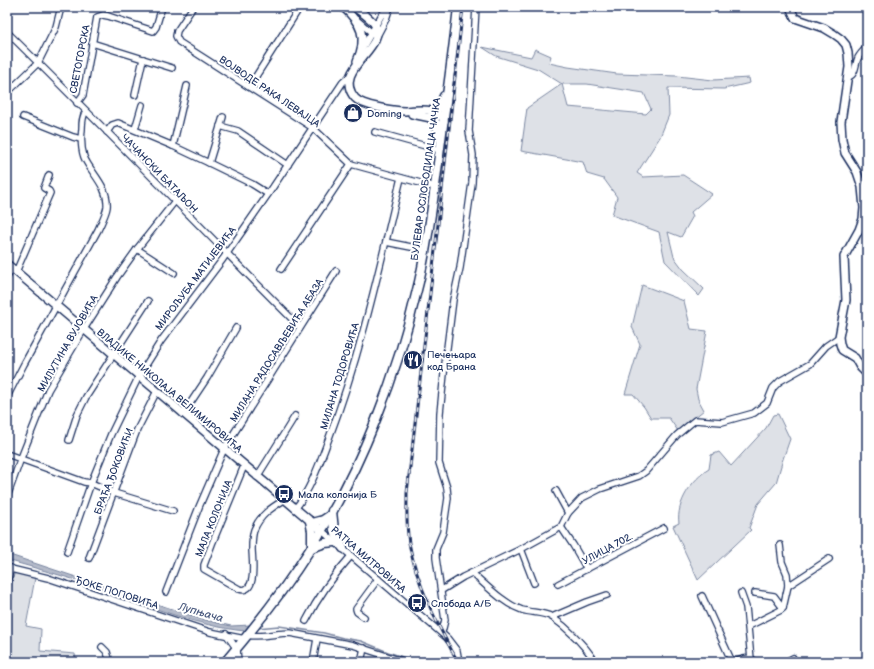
<svg xmlns="http://www.w3.org/2000/svg" width="874" height="669" font-family="'Balsamiq Sans',sans-serif">
<rect width="100%" height="100%" fill="#fff"/>
<filter id="ink" filterUnits="userSpaceOnUse"><feTurbulence type="fractalNoise" baseFrequency=".025" numOctaves="2"/><feDisplacementMap in="SourceGraphic" scale="8" xChannelSelector="R" yChannelSelector="G"/><feConvolveMatrix kernelMatrix="1 2 1 2 8 2 1 2 1" color-interpolation-filters="sRGB"/></filter>
<g filter="url(#ink)">
<g fill="#dee1e7" stroke="#7c88a2" fill-rule="evenodd">
<path d="M482,47l49,10 4,-8 16,7 -2,7 19,4 49,7 60,2 36,4 36,-2 1,5 -26,6 -56,-1 1,27 -9,22 -23,36 6,4 40,-2 29,19 -21,18 2,4 -12,21 -13,-5 6,25 9,12 21,20 -5,7 -34,-35 -6,-29 -47,-17 5,-18 -13,-18 -17,-5 -4,-12 -62,-11 6,-43 35,-24 -24,-15 -42,-13zM562,84h25l57,9 7,16 -5,5 -78,-7z"/>
<polygon points="642,285 684,301 691,329 707,331 696,389 698,399 704,410 678,431 669,418 651,418 644,407 633,394 625,394 640,344 632,327"/>
<path d="M778,414l12,25 -7,20 -7,24 -18,21 -9,24 2,2 -53,50 -25,-54 6,-3c-3,-20 13,-44 30,-54l2,-14 8,-3 12,14 35,-38 7,-13z"/>
<polygon points="15,571 35,578 26,626 41,629 40,651 75,654 76,662 7,662 7,601"/>
</g>
<path fill="#b5bbca" stroke="#77839f" d="M7,554l198,66 26,6 19,-1 -5,6c-49,-5 -96,-25 -142,-42 -32,-11 -64,-20 -96,-29z"/>
<g fill="none" stroke-linecap="round" stroke-linejoin="round">
<polyline stroke="#77839f" stroke-width="1.5" points="257,628 279,626 324,633 343,638 361,641 388,652 417,662"/>
<g stroke="#1b2f5e" stroke-width="8">
<g id="minor">
<polyline points="193,7 177,31 176,36 179,42 313,128 351,164 281,269"/>
<polyline points="357,20 372,33 377,36 386,19 390,7"/>
<path d="M7,32c99,97 195,197 293,295"/>
<polyline points="92,43 172,68"/>
<polyline points="362,49 381,16 388,7"/>
<path d="M848,77c8,-2 7,-12 10,-19 2,-4 6,-8 9,-11"/>
<polyline points="249,87 300,7"/>
<polyline points="7,93 38,63 56,27 61,7"/>
<polyline points="135,95 143,59"/>
<polyline points="77,103 83,95 97,17 103,15 108,16 153,31 156,27 162,7"/>
<polyline points="23,117 73,137 81,139"/>
<polyline points="220,126 238,131 288,165"/>
<polyline points="135,129 142,105"/>
<polyline points="107,132 112,125 118,123 173,146 209,163 223,117"/>
<polyline points="375,132 440,150"/>
<polyline points="173,146 187,86"/>
<polyline points="209,163 252,184 268,194"/>
<polyline points="351,164 435,187"/>
<polyline points="386,242 426,250"/>
<polyline points="137,249 174,273"/>
<polyline points="16,272 50,193 49,191 44,188 49,175"/>
<polyline points="7,277 12,269"/>
<path d="M7,397l17,-33 74,-134c3,-7 8,-16 9,-23 2,-20 -17,-35 -23,-50 -3,-9 -3,-19 -2,-28 0,-6 0,-12 4,-18"/>
<polyline points="183,414 207,378 236,328"/>
<polyline points="69,440 77,415 86,397 148,301"/>
<polyline points="7,454 84,482 91,483 114,493 173,511"/>
<path d="M244,466l-32,78 -8,21v4l35,20c19,6 13,-31 13,-40 0,-6 0,-13 2,-19 6,-15 17,-22 30,-30"/>
<polyline points="257,477 295,416"/>
<polyline points="556,491 568,513"/>
<polyline points="7,497 21,458 48,390 84,329 117,277 137,249 175,201"/>
<path d="M295,509c16,-20 25,-47 34,-71 32,-84 51,-173 72,-260"/>
<polyline points="561,527 573,545 587,569"/>
<polyline points="321,530 447,638 457,651 459,662"/>
<polyline points="521,549 534,583"/>
<polyline points="67,552 91,483 111,434 139,376 161,341 223,259 271,190 343,82 349,77"/>
<polyline points="89,558 137,430 157,391"/>
<polyline points="7,568 48,578 210,632 245,639"/>
<path d="M472,573c16,14 31,30 50,37 10,3 21,2 30,7 17,12 32,28 44,45"/>
<polyline points="7,582 11,568"/>
<polyline points="558,584 664,528"/>
<polyline points="788,586 829,559"/>
<polyline points="442,590 463,577 521,549 561,527 568,513 582,498 600,489 639,476 646,471 677,435 695,420 722,422 754,413 767,403 773,388 780,381 810,364 826,346 839,337"/>
<polyline points="166,592 199,507 224,449 336,271"/>
<polyline points="741,593 746,607 751,659"/>
<polyline points="755,593 774,596 783,608"/>
<polyline points="702,596 732,662"/>
<polyline points="364,617 357,612 356,609 378,579"/>
<polyline points="552,617 587,602 607,595"/>
<path d="M306,621c12,-24 27,-45 45,-65"/>
<polyline points="749,626 781,610 783,608 788,586 787,574 782,562 780,545"/>
<polyline points="442,632 445,620 436,558 436,549 443,532 448,498 447,488 439,463 440,413 445,364 453,300 460,268 472,183 473,155 469,131 476,7"/>
<polyline points="226,634 237,649 238,662"/>
<path d="M248,635c13,3 28,-2 42,-2l63,12 52,17"/>
<polyline points="102,647 107,652 110,662"/>
<polyline points="313,662 317,639"/>
<polyline points="361,662 364,648"/>
<path d="M735,662c8,-3 14,-6 21,0"/>
<polyline points="786,662 793,658"/>
</g>
</g>
<g stroke="#1b2f5e" stroke-width="10">
<g id="tertiary">
<path d="M343,7c18,16 25,30 14,54"/>
<path d="M354,7c7,5 17,11 21,18 13,22 -44,45 -20,73 7,8 39,13 50,13 8,-1 19,-2 27,0 5,1 10,5 12,10"/>
<polyline points="412,114 431,118 435,117"/>
<polyline points="7,264 321,530"/>
</g>
</g>
<g stroke="#1b2f5e" stroke-width="10">
<polyline id="secondary" points="790,7 795,18 824,28 834,34 841,39 846,45 848,53 849,67 841,122 842,139 845,153 857,172 862,187 864,208 863,219 859,230 844,257 846,300 839,337 840,344 842,350 855,358 860,367 867,374"/>
</g>
<g stroke="#1b2f5e" stroke-width="11">
<g id="primary">
<polyline points="432,111 439,108 444,96"/>
<polyline points="431,118 437,124 439,137"/>
<polyline points="332,511 334,530 343,548"/>
<polyline points="310,521 312,531 312,545"/>
<polyline points="312,523 323,520 329,516"/>
<polyline points="311,548 325,543 335,542"/>
<path d="M225,662c31,-36 60,-73 86,-114 50,-79 87,-174 108,-266 10,-44 15,-89 21,-134 6,-47 13,-94 18,-141"/>
</g>
</g>
<use href="#minor" stroke="#fff" stroke-width="5.5"/>
<use href="#tertiary" stroke="#fff" stroke-width="7"/>
<use href="#secondary" stroke="#fff" stroke-width="7"/>
<use href="#primary" stroke="#fff" stroke-width="8"/>
<g stroke="#1b2f5e" stroke-width="3">
<path id="rail" d="M458,662c-21,-38 -41,-77 -49,-119 -3,-17 -2,-33 -2,-50l56,-486"/>
</g>
<use href="#rail" stroke="#fff" stroke-width="1.5" stroke-dasharray="4.5" stroke-linecap="butt"/>
</g>
</g>
<defs>
<g id="shop-disc" transform="scale(1)"><circle r="9.5" fill="#1b2f5e" stroke="#fff"/><path d="M-5-2.5h2.3a2.7 3.5 0 0 1 5.4 0H5L5.5 6h-11ZM-1.5-2.5h3a1.5 2.3 0 0 0-3 0Z" fill="#fff"/></g>
<g id="restaurant-disc" transform="scale(1)"><circle r="9.5" fill="#1b2f5e" stroke="#fff"/><path d="M-5-6h1v4h1v-4h1v4h1v-4h1v5L-1.5 .5V6h-2V.5L-5-1ZM5-6V6H3V1.5H1.5Q1.5-4 5-6Z" fill="#fff"/></g>
<g id="bus-disc" transform="scale(1)"><circle r="9.5" fill="#1b2f5e" stroke="#fff"/><path d="M-5-6H5V4H4V6H2V4H-2V6H-4V4H-5ZM-3.5-4V0h7V-4ZM-3.5 1.2v1.5H-2V1.2ZM2 1.2v1.5H3.5V1.2Z" fill="#fff"/></g>
</defs>
<g fill-rule="evenodd">
<use href="#shop-disc" x="353" y="113"/>
<use href="#restaurant-disc" x="413" y="360"/>
<use href="#bus-disc" x="284" y="494"/>
<use href="#bus-disc" x="417" y="603"/>
</g>
<g text-anchor="middle" stroke-width="4" stroke-linejoin="round" paint-order="stroke">
<g font-size="10" fill="#1b2f5e" stroke="#fff">
<text transform="translate(79 59) rotate(-79)" y="4">СВЕТОГОРСКА</text>
<text transform="translate(270 91) rotate(34)" y="4">ВОЈВОДЕ РАКА ЛЕВАЈЦА</text>
<text transform="translate(160 173) rotate(46)" y="4">ЧАЧАНСКИ БАТАЉОН</text>
<text transform="translate(425 179) rotate(-82)" y="4">БУЛЕВАР ОСЛОБОДИЛАЦА ЧАЧКА</text>
<text transform="translate(195 278) rotate(-53)" y="4">МИРОЉУБА МАТИЈЕВИЋА</text>
<text transform="translate(67 343) rotate(-60)" y="4">МИЛУТИНА ВУЈОВИЋА</text>
<text transform="translate(276 350) rotate(-58)" y="4">МИЛАНА РАДОСАВЉЕВИЋА АБАЗА</text>
<text transform="translate(339 376) rotate(-73)" y="4">МИЛАНА ТОДОРОВИЋА</text>
<text transform="translate(170 390) rotate(40)" y="4">ВЛАДИКЕ НИКОЛАЈА ВЕЛИМИРОВИЋА</text>
<text transform="translate(113 471) rotate(-69)" y="4">БРАЋА ЂОКОВИЋИ</text>
<text transform="translate(213 518) rotate(-68)" y="4">МАЛА КОЛОНИЈА</text>
<text transform="translate(607 548) rotate(-28)" y="4">УЛИЦА 702.</text>
<text transform="translate(369 559) rotate(41)" y="4">РАТКА МИТРОВИЋА</text>
<text transform="translate(117 592) rotate(18)" y="4">ЂОКЕ ПОПОВИЋА</text>
</g>
<g font-size="10" fill="#1b2f5e" stroke="#fff" text-anchor="start">
<text x="367" y="117">Doming</text>
<text x="427" y="358">Печењара<tspan x="427" dy="12">код Брана</tspan></text>
<text x="298" y="498">Мала колонија Б</text>
<text x="431" y="607">Слобода А/Б</text>
</g>
<g font-size="11" font-style="italic" fill="#49597e" stroke="#fff">
<text transform="translate(201 612) rotate(16)" y="4">Лупњача</text>
</g>
</g>
<rect width="874" height="669" fill="none" stroke="#fff" stroke-width="24"/>
<rect x="12" y="12" width="850" height="645" fill="none" stroke="#1b2f5e" stroke-width="1.5" filter="url(#ink)"/>
</svg>
